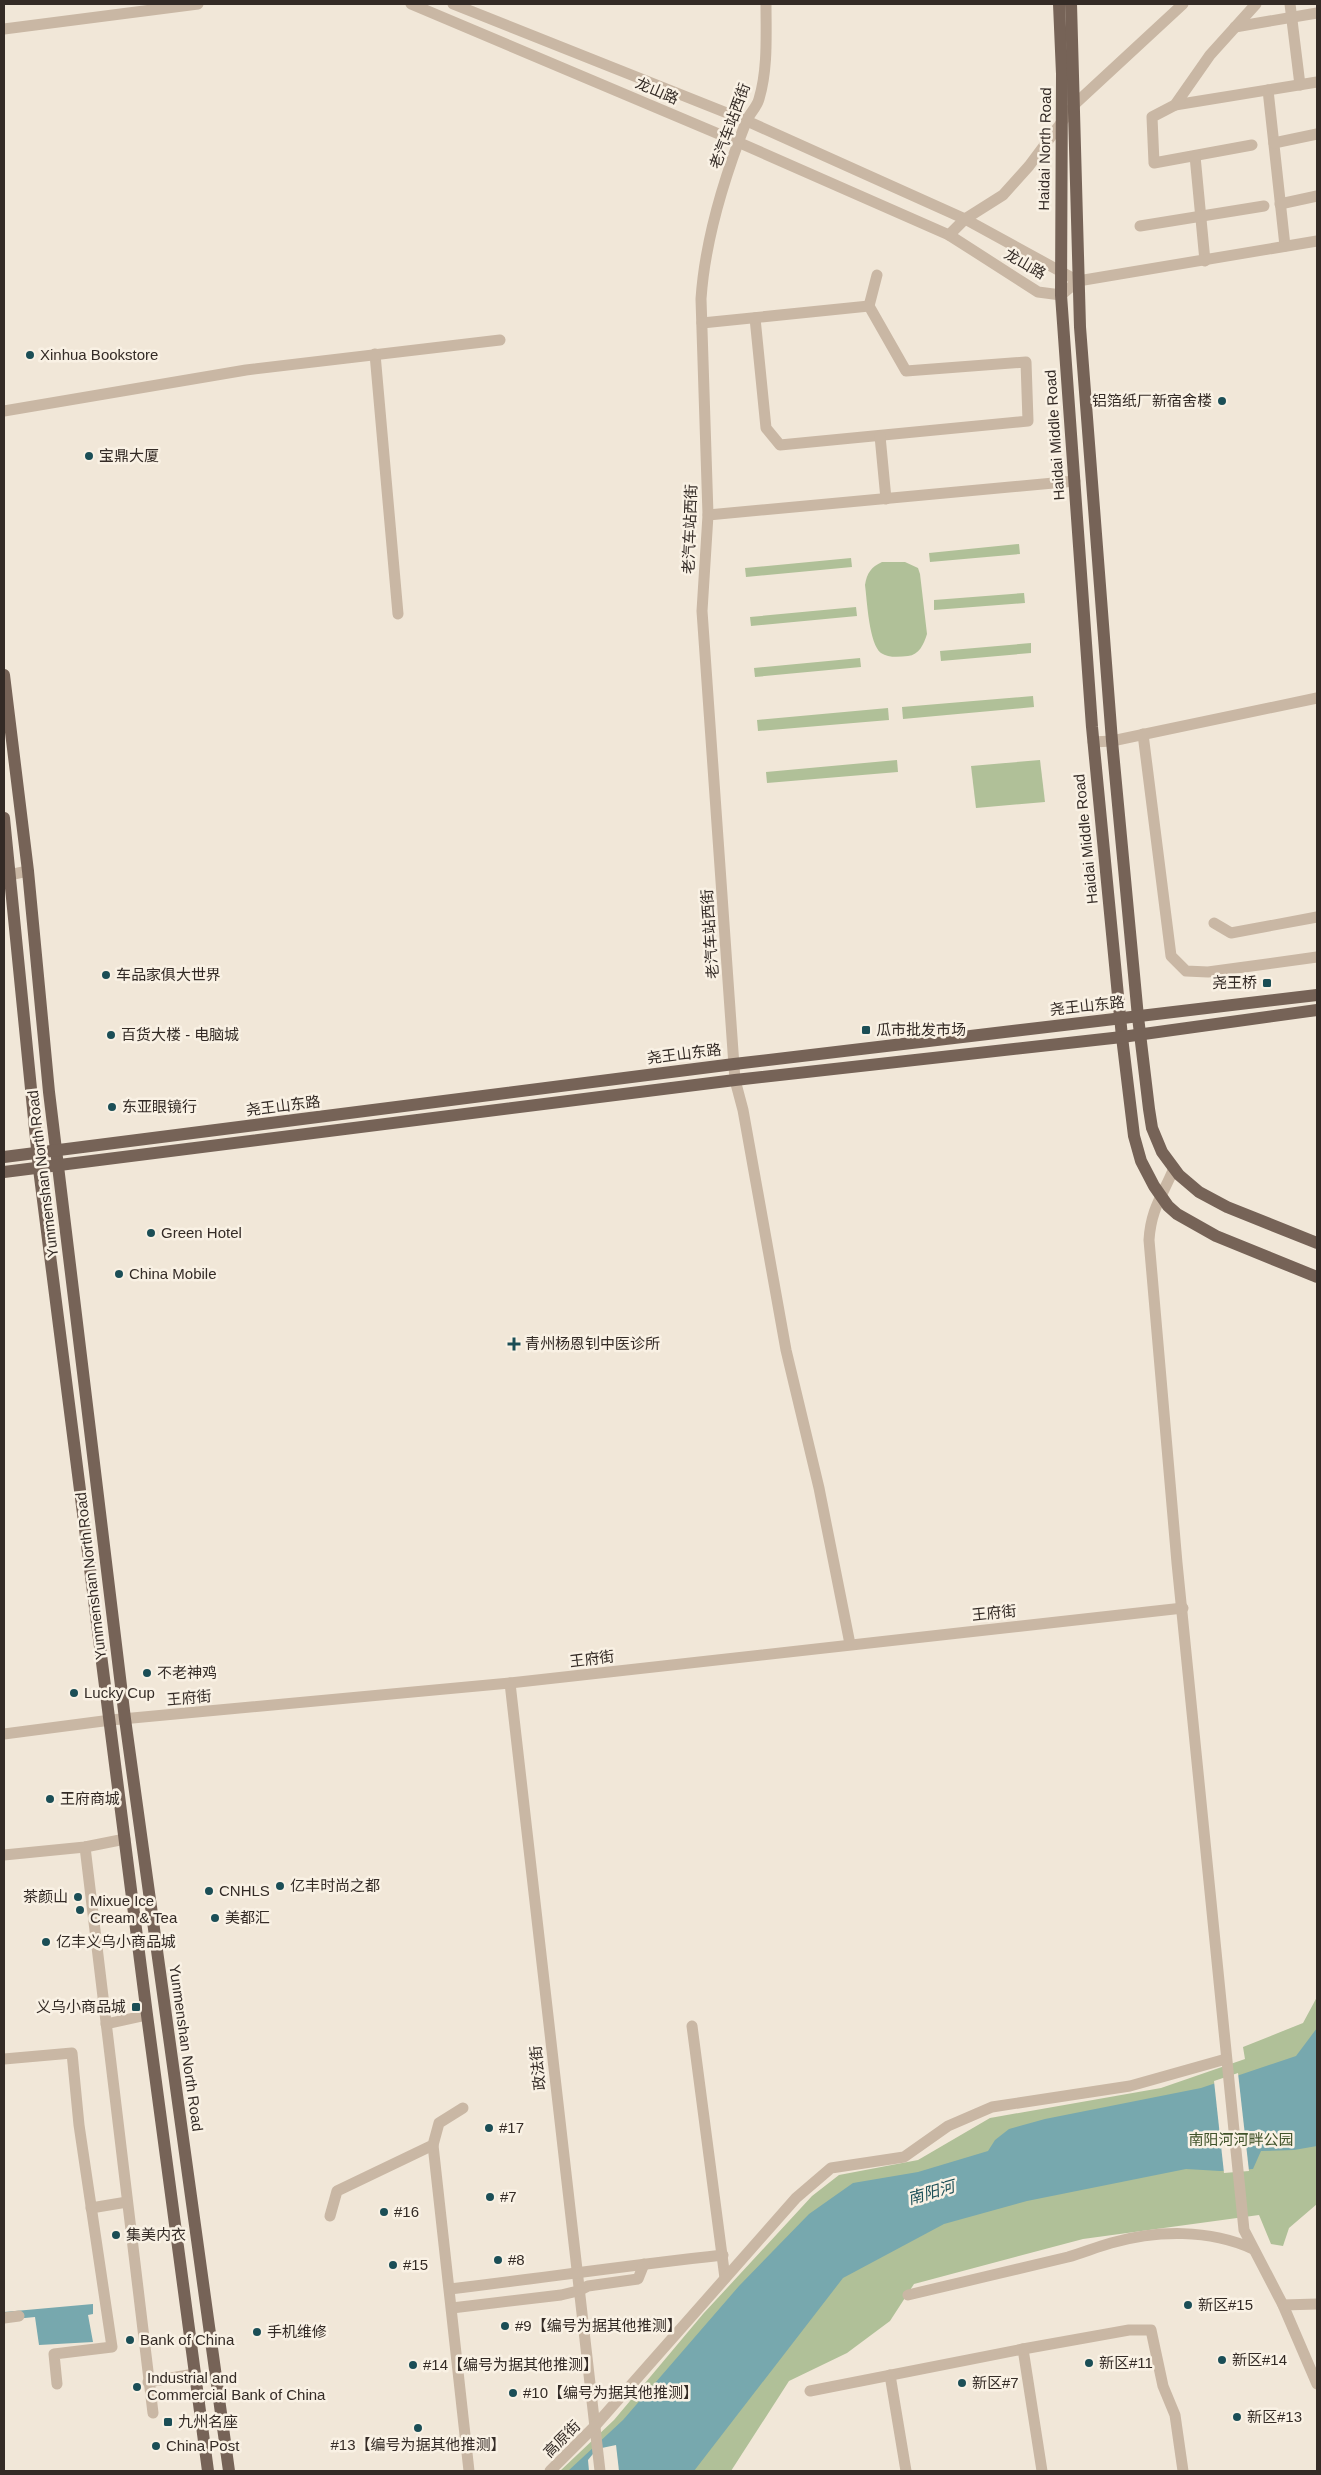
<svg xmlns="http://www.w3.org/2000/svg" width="1321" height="2475" font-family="Helvetica,'Noto Sans SC',sans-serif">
<rect width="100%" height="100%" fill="#f1e7d8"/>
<g fill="#b0c098">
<polygon points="1019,544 1020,554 930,562 929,553"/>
<polygon points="851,558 852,567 746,577 745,568"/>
<path d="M882,562h23l13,6 2,6 7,60c-3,10 -8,21 -19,22 -9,1 -20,2 -27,-3 -12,-9 -14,-53 -16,-68 2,-12 6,-18 17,-23z"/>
<polygon points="1024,593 1025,603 934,610 934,600"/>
<polygon points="856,607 857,616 751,626 750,617"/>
<polygon points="1031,643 1031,653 941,661 940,651"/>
<polygon points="860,658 861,667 755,677 754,668"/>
<polygon points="1033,696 1034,707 903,719 902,707"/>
<polygon points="888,708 889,720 758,731 757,720"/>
<polygon points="897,760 898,772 767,783 766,772"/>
<polygon points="1040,760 1045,802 976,808 971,766"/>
<polygon points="1317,1997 1317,2204 1289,2228 1283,2246 1271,2244 1259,2215 1083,2239 914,2284 890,2321 847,2353 789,2381 731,2471 560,2471 614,2420 703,2314 812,2196 839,2175 918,2160 990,2118 1161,2088 1245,2059 1243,2047 1303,2023"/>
</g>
<g fill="#77a8ae">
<polygon points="1317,2028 1317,2146 1294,2150 1261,2151 1253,2169 1220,2171 1186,2169 1027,2201 944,2224 843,2278 694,2471 568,2471 623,2420 739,2286 809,2214 853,2183 918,2172 988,2151 995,2140 1009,2129 1045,2119 1201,2088 1296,2056"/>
<polygon points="93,2304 93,2314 88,2315 93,2342 39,2345 35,2317 4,2320 4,2312"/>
</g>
<g fill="#f1e7d8">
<polygon points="1238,2073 1249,2171 1224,2173 1214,2081"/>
<polygon points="616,2445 619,2471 589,2471 588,2460 597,2449"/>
</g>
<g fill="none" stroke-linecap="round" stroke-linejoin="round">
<g stroke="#c9b7a4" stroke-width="11">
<polyline points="411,4 740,143 949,235 1038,292 1061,295 1078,281"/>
<polyline points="453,4 747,121 965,219 1078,281"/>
<path d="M766,4c0,31 2,65 -7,95 -2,8 -10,15 -13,23 -22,56 -41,117 -45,177l7,216 -6,96 33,469 8,30 43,240 33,138 31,156"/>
<polyline points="1290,4 1300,85"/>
<polyline points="1235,27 1317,13"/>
<polyline points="4,29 198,4"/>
<polyline points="1268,90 1285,246"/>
<polyline points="1175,105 1317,82"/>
<polyline points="1274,143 1317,134"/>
<polyline points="1252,145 1154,163 1152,117 1175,105 1210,55 1256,4"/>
<polyline points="1195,156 1205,261"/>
<polyline points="1280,204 1317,196"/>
<polyline points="1140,226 1264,206"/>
<polyline points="949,235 965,219 1003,195 1029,166 1076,103 1183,4"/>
<polyline points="1078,281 1317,241"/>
<polyline points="755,318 766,428 780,445 1028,421 1026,362 906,371 869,306 877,275"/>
<polyline points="702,323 869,306"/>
<polyline points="375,354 398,614"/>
<polyline points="4,411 246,370 500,340"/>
<polyline points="880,436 886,499"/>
<polyline points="708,515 1075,481"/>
<polyline points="1143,734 1171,956 1186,971 1208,972 1317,957"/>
<polyline points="1093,742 1112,741 1317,698"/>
<polyline points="4,876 28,871"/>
<polyline points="1214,923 1231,933 1317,917"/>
<path d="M1174,1168c-11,27 -23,40 -25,72l28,323 67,667 39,75 34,79"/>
<polyline points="510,1683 600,2471"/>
<polyline points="4,1734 111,1720 510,1683 1183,1608"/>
<polyline points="85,1847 153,2413"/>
<polyline points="4,1855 85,1847 125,1839"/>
<polyline points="106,2024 147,2015"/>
<polyline points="692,2026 725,2278"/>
<polyline points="4,2059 72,2053 79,2125 112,2347 54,2354 57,2384"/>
<polyline points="433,2145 469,2471"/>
<polyline points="91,2208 127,2202"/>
<polyline points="330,2216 337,2191 433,2145 439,2123 463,2108"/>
<path d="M450,2289c91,-11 181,-24 273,-34"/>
<path d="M908,2295c53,-13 107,-25 160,-38 14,-4 29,-10 43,-14 46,-13 98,-14 142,6"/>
<polyline points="1283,2305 1317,2304"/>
<polyline points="452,2308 561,2295 578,2291 588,2286 638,2279 644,2264"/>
<polyline points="4,2318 19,2316"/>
<polyline points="1023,2349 1042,2471"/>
<polyline points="890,2375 906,2471"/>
<polyline points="148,2382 194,2374"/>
<polyline points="810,2391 1023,2349 1129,2330 1151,2330 1163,2386 1175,2415 1183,2471"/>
<polyline points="550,2471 594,2427 796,2198 831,2168 904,2157 948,2126 992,2107 1130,2086 1226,2059"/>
</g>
<g stroke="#766357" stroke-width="12">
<polyline points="1059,4 1062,74 1061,295 1092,727 1122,1037 1134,1136 1141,1161 1154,1186 1168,1206 1177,1214 1216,1236 1317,1277"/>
<polyline points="1071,4 1080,327 1112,741 1138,1017 1149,1109 1152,1128 1162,1152 1179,1175 1199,1192 1227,1207 1317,1243"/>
<polyline points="4,675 28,871 49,1092 125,1719 229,2471"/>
<polyline points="4,818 39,1169 147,2015 208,2471"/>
<polyline points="4,1157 734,1064 1317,995"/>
<polyline points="4,1172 735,1080 1122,1037 1317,1010"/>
</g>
</g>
<g fill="#1b4e56" stroke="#f9f1e4" stroke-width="2">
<circle cx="30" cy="355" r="5"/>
<circle cx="1222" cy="401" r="5"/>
<circle cx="89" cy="456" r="5"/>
<circle cx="106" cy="975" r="5"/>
<rect x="1262" y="978" width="10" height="10" rx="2.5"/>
<rect x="861" y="1025" width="10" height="10" rx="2.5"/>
<circle cx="111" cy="1035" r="5"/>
<circle cx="112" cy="1107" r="5"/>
<circle cx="151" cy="1233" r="5"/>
<circle cx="119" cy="1274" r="5"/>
<path d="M511.5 1336.5h5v5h5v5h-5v5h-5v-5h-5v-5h5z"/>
<circle cx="147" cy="1673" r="5"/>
<circle cx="74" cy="1693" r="5"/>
<circle cx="50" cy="1799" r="5"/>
<circle cx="280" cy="1886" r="5"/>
<circle cx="209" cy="1891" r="5"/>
<circle cx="78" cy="1897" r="5"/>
<circle cx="80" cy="1910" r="5"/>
<circle cx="215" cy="1918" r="5"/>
<circle cx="46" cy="1942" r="5"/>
<rect x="131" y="2002" width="10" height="10" rx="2.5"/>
<circle cx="489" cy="2128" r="5"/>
<circle cx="490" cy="2197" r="5"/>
<circle cx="384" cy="2212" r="5"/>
<circle cx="116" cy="2235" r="5"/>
<circle cx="498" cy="2260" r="5"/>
<circle cx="393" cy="2265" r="5"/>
<circle cx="1188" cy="2305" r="5"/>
<circle cx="505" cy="2326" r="5"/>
<circle cx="257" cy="2332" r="5"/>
<circle cx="130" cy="2340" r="5"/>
<circle cx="1222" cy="2360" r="5"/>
<circle cx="1089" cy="2363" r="5"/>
<circle cx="413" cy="2365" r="5"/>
<circle cx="962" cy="2383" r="5"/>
<circle cx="137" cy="2387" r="5"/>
<circle cx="513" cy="2393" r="5"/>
<circle cx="1237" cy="2417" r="5"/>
<rect x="163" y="2417" width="10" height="10" rx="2.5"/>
<circle cx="418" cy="2428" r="5"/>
<circle cx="156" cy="2446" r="5"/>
</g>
<g text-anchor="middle" stroke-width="5" stroke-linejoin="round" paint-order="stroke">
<g font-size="15" fill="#342b26" stroke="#f9f1e4">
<text transform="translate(657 91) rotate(23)" y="5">龙山路</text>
<text transform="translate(730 126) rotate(-70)" y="5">老汽车站西街</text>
<text transform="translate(1045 149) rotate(-89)" y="5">Haidai North Road</text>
<text transform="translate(1025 264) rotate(30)" y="5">龙山路</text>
<text transform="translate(1055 435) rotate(-94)" y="5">Haidai Middle Road</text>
<text transform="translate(690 529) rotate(-88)" y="5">老汽车站西街</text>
<text transform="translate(1086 839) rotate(-96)" y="5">Haidai Middle Road</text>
<text transform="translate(710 934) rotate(-94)" y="5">老汽车站西街</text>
<text transform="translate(1087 1006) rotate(-6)" y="5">尧王山东路</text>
<text transform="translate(684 1054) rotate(-7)" y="5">尧王山东路</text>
<text transform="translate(283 1106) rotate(-7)" y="5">尧王山东路</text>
<text transform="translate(43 1174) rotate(-97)" y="5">Yunmenshan North Road</text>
<text transform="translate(91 1576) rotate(-97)" y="5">Yunmenshan North Road</text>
<text transform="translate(994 1613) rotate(-6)" y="5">王府街</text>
<text transform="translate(592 1659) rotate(-7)" y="5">王府街</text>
<text transform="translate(189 1698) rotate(-5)" y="5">王府街</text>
<text transform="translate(186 2048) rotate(82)" y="5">Yunmenshan North Road</text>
<text transform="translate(538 2068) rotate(-96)" y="5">政法街</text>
<text transform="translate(562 2439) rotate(-45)" y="5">高原街</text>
</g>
<g font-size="15" fill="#342b26" stroke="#f9f1e4" text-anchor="start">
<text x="40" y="360">Xinhua Bookstore</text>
<text x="1212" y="406" text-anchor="end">铝箔纸厂新宿舍楼</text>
<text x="99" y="461">宝鼎大厦</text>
<text x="116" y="980">车品家俱大世界</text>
<text x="1257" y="988" text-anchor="end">尧王桥</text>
<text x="876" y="1035">瓜市批发市场</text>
<text x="121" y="1040">百货大楼 - 电脑城</text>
<text x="122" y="1112">东亚眼镜行</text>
<text x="161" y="1238">Green Hotel</text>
<text x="129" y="1279">China Mobile</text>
<text x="525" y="1349">青州杨恩钊中医诊所</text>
<text x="157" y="1678">不老神鸡</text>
<text x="84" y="1698">Lucky Cup</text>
<text x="60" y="1804">王府商城</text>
<text x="290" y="1891">亿丰时尚之都</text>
<text x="219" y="1896">CNHLS</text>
<text x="68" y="1902" text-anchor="end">茶颜山</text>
<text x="90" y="1906">Mixue Ice<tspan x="90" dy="17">Cream &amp; Tea</tspan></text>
<text x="225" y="1923">美都汇</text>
<text x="56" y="1947">亿丰义乌小商品城</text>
<text x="126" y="2012" text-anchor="end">义乌小商品城</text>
<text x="499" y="2133">#17</text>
<text x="500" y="2202">#7</text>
<text x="394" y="2217">#16</text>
<text x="126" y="2240">集美内衣</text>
<text x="508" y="2265">#8</text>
<text x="403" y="2270">#15</text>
<text x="1198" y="2310">新区#15</text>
<text x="515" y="2331">#9【编号为据其他推测】</text>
<text x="267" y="2337">手机维修</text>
<text x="140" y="2345">Bank of China</text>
<text x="1232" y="2365">新区#14</text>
<text x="1099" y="2368">新区#11</text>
<text x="423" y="2370">#14【编号为据其他推测】</text>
<text x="147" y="2383">Industrial and<tspan x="147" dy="17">Commercial Bank of China</tspan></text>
<text x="972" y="2388">新区#7</text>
<text x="523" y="2398">#10【编号为据其他推测】</text>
<text x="1247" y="2422">新区#13</text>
<text x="178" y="2427">九州名座</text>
<text x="418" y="2450" text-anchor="middle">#13【编号为据其他推测】</text>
<text x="166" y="2451">China Post</text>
</g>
<g font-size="15" fill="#41532a" stroke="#f9f1e4">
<text x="1241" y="2145">南阳河河畔公园</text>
</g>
<g font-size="16" font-style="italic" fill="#1b4e56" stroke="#f9f1e4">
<text transform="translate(931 2192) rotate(-16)" y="6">南阳河</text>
</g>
</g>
<rect width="1321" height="2475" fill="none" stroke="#342b26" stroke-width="10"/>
</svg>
